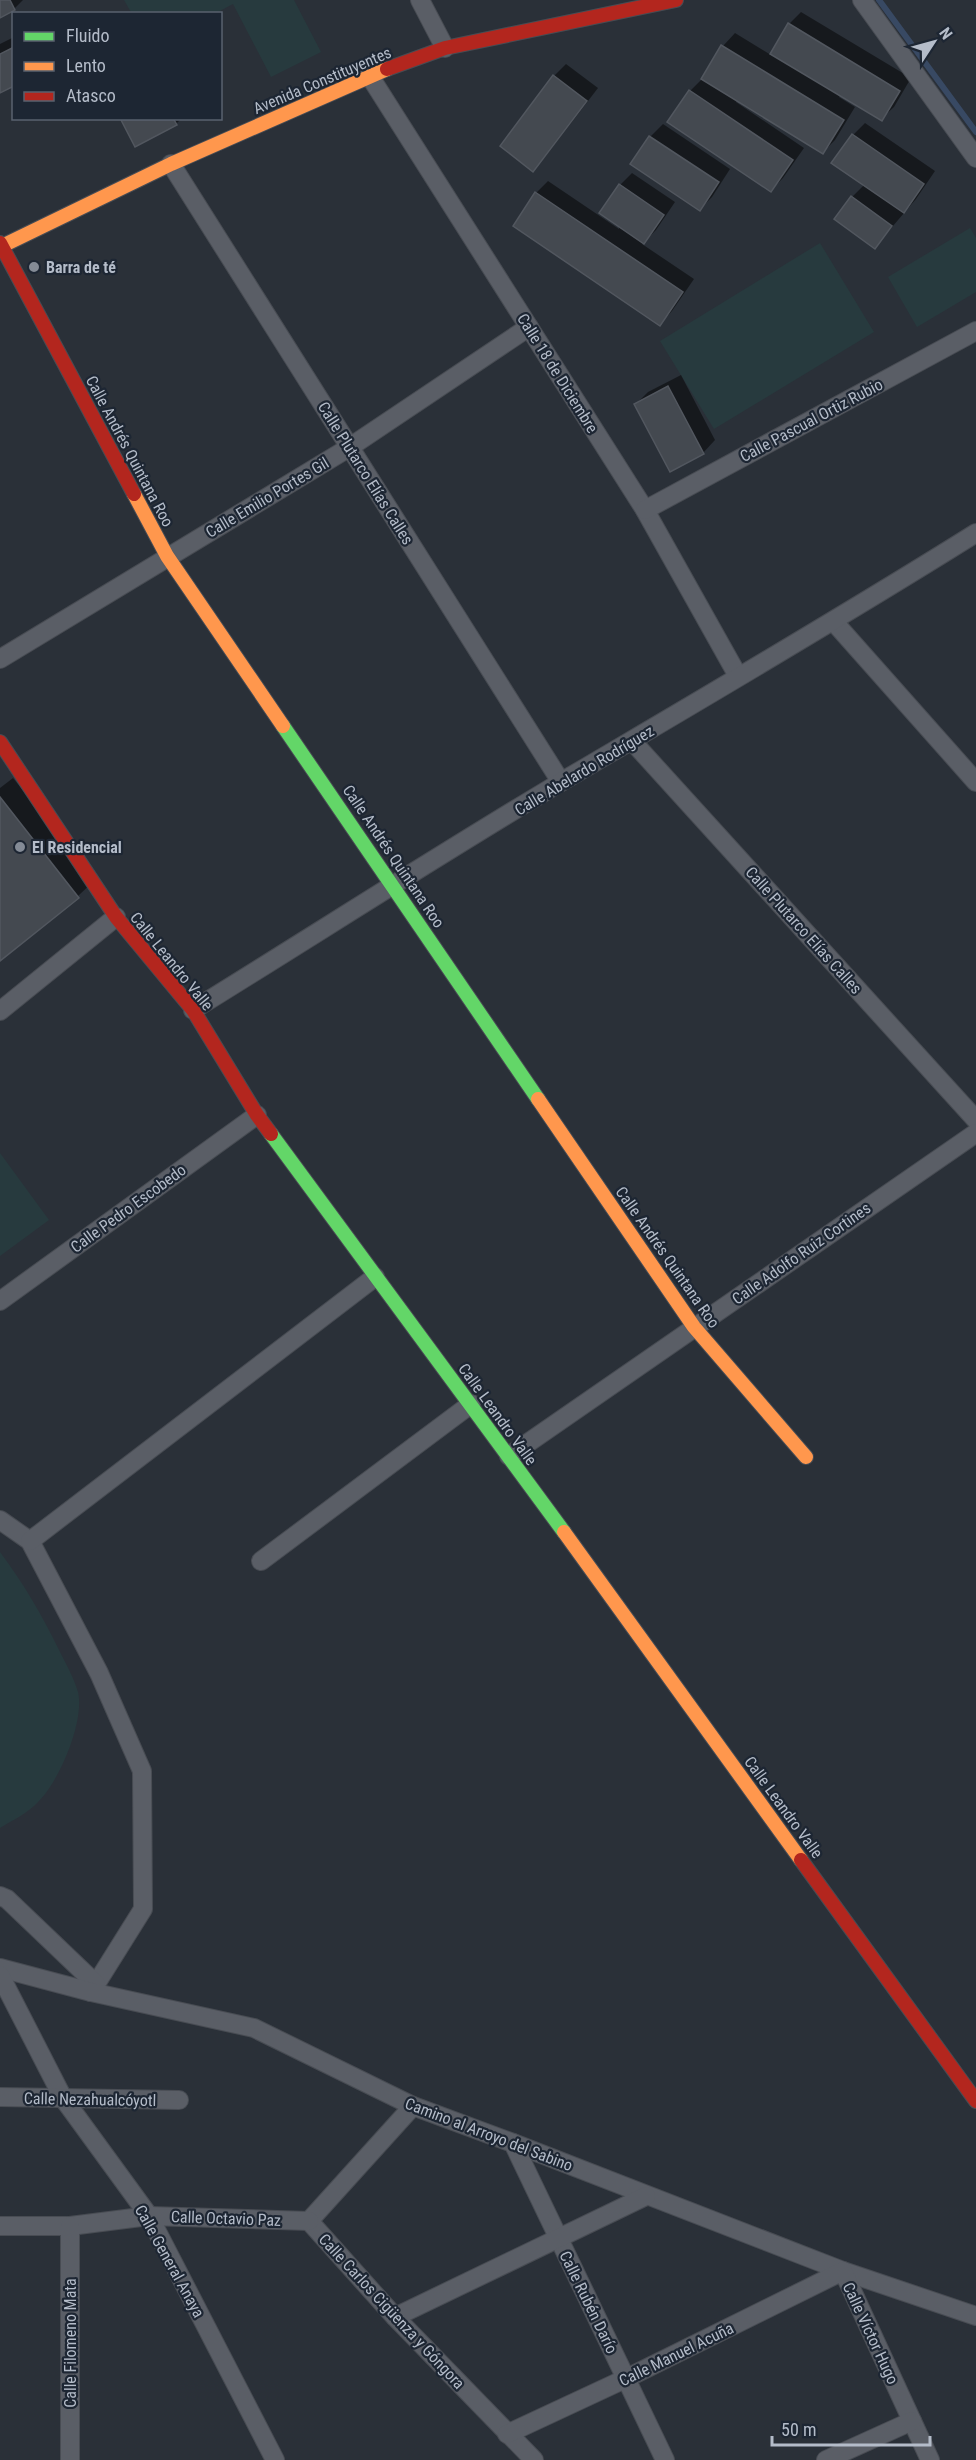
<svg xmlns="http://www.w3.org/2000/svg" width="976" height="2460" font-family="'Roboto Condensed',sans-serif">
<rect width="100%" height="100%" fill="#2a3038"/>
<g fill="#273a3e">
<polygon points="124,0 294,0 321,52 271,77 233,4 216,13 132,14"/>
<polygon points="970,228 976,238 976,292 917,327 888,277"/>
<polygon points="820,243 874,332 714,429 660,341"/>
<polygon points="0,1153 49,1220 0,1256"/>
<path d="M0,1552c24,32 42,63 59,98 7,14 15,28 19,42 7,29 -19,90 -40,110 -10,11 -25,18 -38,26z"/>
</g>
<g fill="#0007">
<polygon points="0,0 23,0 14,9 0,16"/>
<polygon points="801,12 911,78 894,107 881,119 841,94 839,97 855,107 835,140 823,152 737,99 736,102 804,148 783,178 771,190 690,91 702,79 723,46 735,33 771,55 789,24"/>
<polygon points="14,37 14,85 0,91 0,44"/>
<polygon points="566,64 598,88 545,157 533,170 554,76"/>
<polygon points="122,118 179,118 180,120 176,124"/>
<polygon points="865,123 935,171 916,199 875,247 852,197 865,184 853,135"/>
<polygon points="663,124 730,169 712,197 700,209 632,164 650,137"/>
<polygon points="632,173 675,202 656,230 642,244 694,279 672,311 660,324 536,193 548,181 619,229 620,185"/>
<polygon points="681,375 715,440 703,453 636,404 648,392"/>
<polygon points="13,778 95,880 78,896 0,959 0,788"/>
</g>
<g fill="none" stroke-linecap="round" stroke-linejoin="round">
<polyline stroke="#384963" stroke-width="6" points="879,0 976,132"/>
</g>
<g fill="#444950" stroke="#52575f" stroke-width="1.5">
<polygon points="0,0 10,0 15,10 0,18"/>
<polygon points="788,23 900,91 882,121 770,54"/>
<polygon points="721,45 844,120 823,154 701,79"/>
<polygon points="14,47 14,86 0,93 0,54"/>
<polygon points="553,75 587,101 533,172 500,146"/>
<polygon points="689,90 793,160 771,192 667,122"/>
<polygon points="120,118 173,118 177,125 135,147"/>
<polygon points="852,134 924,184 904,213 831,163"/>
<polygon points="649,136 719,182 700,211 630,164"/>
<polygon points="619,184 664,215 644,244 599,213"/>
<polygon points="535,192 683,292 660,326 513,226"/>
<polygon points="851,196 892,226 875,249 834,219"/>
<polygon points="668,386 704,454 670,472 634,404"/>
<polygon points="0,797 79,898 0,961"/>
</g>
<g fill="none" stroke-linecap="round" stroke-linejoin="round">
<g stroke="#484c53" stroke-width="20">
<g id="street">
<polyline points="420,0 445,48"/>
<polyline points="862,0 976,158"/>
<polyline points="369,75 645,510 738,676"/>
<polyline points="171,164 561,782"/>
<polyline points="645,510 976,331"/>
<polyline points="834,622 976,782"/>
<polyline points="0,659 350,447 529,327"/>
<polyline points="632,741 976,1120"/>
<path d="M193,1010c123,-76 244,-154 368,-228 139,-82 278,-163 415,-249"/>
<polyline points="0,1011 116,917"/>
<polyline points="0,1301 257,1115"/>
<polyline points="509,1456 976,1133"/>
<polyline points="0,1520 30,1541 99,1673 142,1771 143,1909 91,1992"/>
<polyline points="30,1541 375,1277"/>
<polyline points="261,1561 471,1404"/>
<polyline points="0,1896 7,1899 96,1984"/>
<polyline points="0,1968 91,1992 254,2028 413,2106 513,2143 843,2271 976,2316"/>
<polyline points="0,1975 63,2098 149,2216 275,2460"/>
<polyline points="0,2097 179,2100"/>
<polyline points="413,2106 309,2221 395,2317 534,2460"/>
<polyline points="513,2143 665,2460"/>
<polyline points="0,2226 70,2226 149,2216 309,2221"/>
<polyline points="70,2226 70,2460"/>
<polyline points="395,2317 646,2196"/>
<polyline points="507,2434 627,2378 843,2271 930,2460"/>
<polyline points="826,2460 912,2421"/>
</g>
</g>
<g stroke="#484c53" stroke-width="16">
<g id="fast">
<polyline points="283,726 538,1099"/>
<polyline points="271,1134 564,1532"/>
</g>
</g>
<g stroke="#484c53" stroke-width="16">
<g id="slow">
<polyline points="0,247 171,164 387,69"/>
<polyline points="134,494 167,556 283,726"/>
<polyline points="538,1099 694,1327 806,1457"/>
<polyline points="564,1532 801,1860"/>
</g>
</g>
<g stroke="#484c53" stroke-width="16">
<g id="jam">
<polyline points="387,69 445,48 676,0"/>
<polyline points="0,243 134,494"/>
<polyline points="0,742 116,917 193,1010 257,1115 271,1134"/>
<polyline points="801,1860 976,2101"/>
</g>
</g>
<use href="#street" stroke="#5a5e66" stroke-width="18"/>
<use href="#fast" stroke="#63d668" stroke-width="14"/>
<use href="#slow" stroke="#ff974d" stroke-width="14"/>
<use href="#jam" stroke="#b3261e" stroke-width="14"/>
</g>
<g fill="#848b96" stroke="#1d2633" stroke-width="2">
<circle cx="34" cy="267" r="6"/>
<circle cx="20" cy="847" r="6"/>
</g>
<g text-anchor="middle" stroke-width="4.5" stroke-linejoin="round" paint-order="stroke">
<g font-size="16" fill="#b4bcc9" stroke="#1d2633">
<text transform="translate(322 80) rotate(-23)" y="6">Avenida Constituyentes</text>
<text transform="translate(558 373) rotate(58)" y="6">Calle 18 de Diciembre</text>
<text transform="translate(811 420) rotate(-28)" y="6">Calle Pascual Ortiz Rubio</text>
<text transform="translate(130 451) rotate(62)" y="6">Calle Andrés Quintana Roo</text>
<text transform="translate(366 473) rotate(58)" y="6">Calle Plutarco Elías Calles</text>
<text transform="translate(267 497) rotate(-31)" y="6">Calle Emilio Portes Gil</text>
<text transform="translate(584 770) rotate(-31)" y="6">Calle Abelardo Rodríguez</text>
<text transform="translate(394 856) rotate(56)" y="6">Calle Andrés Quintana Roo</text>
<text transform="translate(804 930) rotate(48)" y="6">Calle Plutarco Elías Calles</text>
<text transform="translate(172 961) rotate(51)" y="6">Calle Leandro Valle</text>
<text transform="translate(128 1208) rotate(-36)" y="6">Calle Pedro Escobedo</text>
<text transform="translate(801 1253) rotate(-35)" y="6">Calle Adolfo Ruiz Cortines</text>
<text transform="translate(668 1257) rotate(55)" y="6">Calle Andrés Quintana Roo</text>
<text transform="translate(498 1414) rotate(54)" y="6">Calle Leandro Valle</text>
<text transform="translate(784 1807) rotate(54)" y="6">Calle Leandro Valle</text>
<text transform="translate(90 2099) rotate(1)" y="6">Calle Nezahualcóyotl</text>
<text transform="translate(489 2134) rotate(21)" y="6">Camino al Arroyo del Sabino</text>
<text transform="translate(226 2218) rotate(2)" y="6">Calle Octavio Paz</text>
<text transform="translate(170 2261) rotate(61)" y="6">Calle General Anaya</text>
<text transform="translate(589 2302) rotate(64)" y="6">Calle Rubén Darío</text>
<text transform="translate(392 2311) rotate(47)" y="6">Calle Carlos Cigüenza y Góngora</text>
<text transform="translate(871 2333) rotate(65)" y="6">Calle Víctor Hugo</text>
<text transform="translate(70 2343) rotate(-90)" y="6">Calle Filomeno Mata</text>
<text transform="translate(676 2354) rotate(-26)" y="6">Calle Manuel Acuña</text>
</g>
<g font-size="16" font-weight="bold" fill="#b4bcc9" stroke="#1d2633" text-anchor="start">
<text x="46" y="273">Barra de té</text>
<text x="32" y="853">El Residencial</text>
</g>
</g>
<rect x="12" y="12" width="210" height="108" fill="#1d2633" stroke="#59626f" stroke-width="1.5"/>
<rect x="24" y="32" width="30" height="9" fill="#63d668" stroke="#59626f" stroke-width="1.5"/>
<text x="66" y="42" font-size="18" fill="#b4bcc9">Fluido</text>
<rect x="24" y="62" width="30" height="9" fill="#ff974d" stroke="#59626f" stroke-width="1.5"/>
<text x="66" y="72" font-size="18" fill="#b4bcc9">Lento</text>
<rect x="24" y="92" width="30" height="9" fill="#b3261e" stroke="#59626f" stroke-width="1.5"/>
<text x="66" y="102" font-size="18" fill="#b4bcc9">Atasco</text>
<g transform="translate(934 42) rotate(54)" stroke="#1d2633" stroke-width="4.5" paint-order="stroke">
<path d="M0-4.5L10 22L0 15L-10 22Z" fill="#b4bcc9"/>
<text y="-9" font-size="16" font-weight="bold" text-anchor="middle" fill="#b4bcc9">N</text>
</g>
<path d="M772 2436v9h158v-9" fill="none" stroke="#b4bcc9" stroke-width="3"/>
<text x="781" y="2436" font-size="18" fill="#b4bcc9" stroke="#1d2633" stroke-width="4.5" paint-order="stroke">50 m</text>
</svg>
